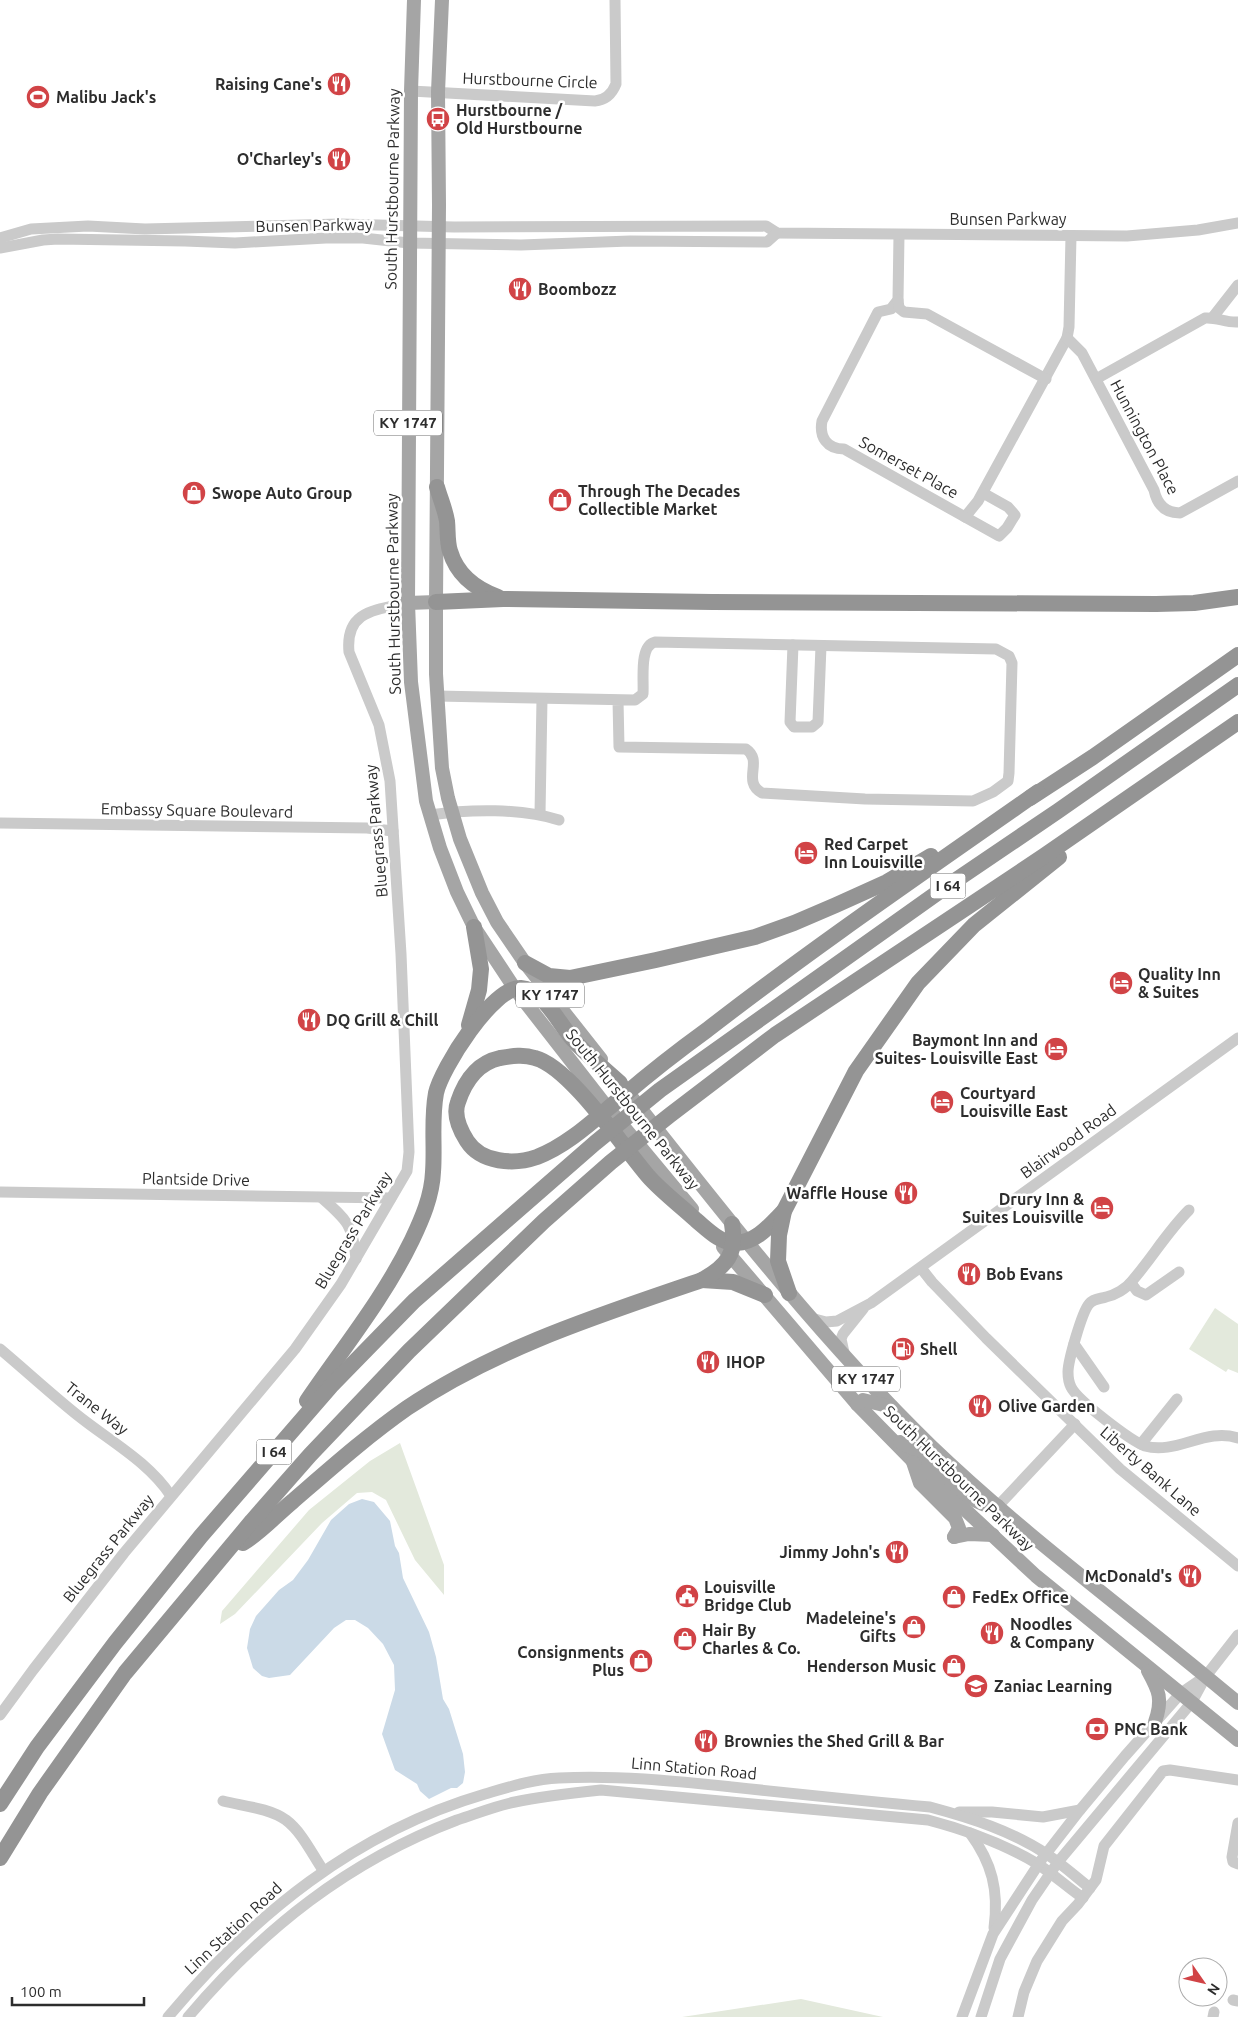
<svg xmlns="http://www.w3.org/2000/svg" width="1238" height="2017" font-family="Ubuntu,sans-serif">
<rect width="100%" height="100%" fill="#fff"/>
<g fill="#e3e9dc">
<polygon points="1215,1308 1238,1324 1238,1373 1228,1369 1226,1372 1189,1349"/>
<polygon points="400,1443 444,1565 444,1595 415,1560 386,1500 372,1492 357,1493 322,1523 235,1614 220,1624 222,1611 309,1510 370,1461"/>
<polygon points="801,1999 883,2017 682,2017"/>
</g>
<polygon fill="#cbdae7" points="362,1499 374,1502 390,1521 395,1546 399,1553 403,1578 429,1632 436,1657 443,1699 449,1709 463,1754 465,1772 463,1783 457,1788 451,1788 429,1799 420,1791 417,1784 395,1770 387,1748 382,1734 395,1690 394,1665 383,1644 368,1628 355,1620 346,1620 334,1628 290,1675 269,1678 262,1676 253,1668 247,1648 250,1629 256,1616 279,1590 293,1580 308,1560 331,1520 349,1504"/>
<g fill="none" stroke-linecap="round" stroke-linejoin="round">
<g stroke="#cacaca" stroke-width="11">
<path d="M411,91l184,10c11,-1 17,-7 21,-17l-1,-84"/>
<path d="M899,235l-1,65 -7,9 -13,3 -56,109c-3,16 5,28 22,28l121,68 13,-16 89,-163 2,-11 2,-91"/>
<polyline points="0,238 31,229 88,226 145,229 340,224 454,227 766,226 777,233 1127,236 1198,230 1238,223"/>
<polyline points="0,248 43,240 58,239 185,241 235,243 326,238 363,238 409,243 521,245 630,241 767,242 777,233"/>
<polyline points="898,300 899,308 904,312 927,314 1046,379"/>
<polyline points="1213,317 1238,285"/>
<path d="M1067,338l15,15 72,137c3,14 11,23 26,23l58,-32"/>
<path d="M1096,379l109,-61c12,-1 21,5 33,4"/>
<polyline points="965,517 999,536 1007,528 1015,515 1008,507 983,493"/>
<polyline points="793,645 790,722 794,727 812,727 818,722 821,646"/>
<path d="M437,696l198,4 8,-6c1,-15 -4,-48 12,-52l341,7 13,7 3,7 -3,110 -1,8 -15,11 -20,9 -108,-2 -103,-6c-21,-12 2,-32 -16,-44l-127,-2 -1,-47"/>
<polyline points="540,814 542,699"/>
<path d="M430,815c39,-6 92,-7 129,5"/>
<polyline points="0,823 367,828 393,831"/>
<polyline points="0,1192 391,1198"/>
<path d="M322,1198c25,22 31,27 34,61"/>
<path d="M1189,1210c-22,22 -37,48 -57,71 -6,8 -17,14 -26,16 -6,2 -12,1 -17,7 -7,8 -21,57 -21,68 0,5 1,11 3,15 6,13 60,54 74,59 31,9 61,-19 93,-8"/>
<polyline points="921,1268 932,1282 986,1338 1120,1469 1238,1566"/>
<polyline points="1131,1283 1137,1291 1146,1295 1179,1272"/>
<polyline points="811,1318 826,1322 837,1321 871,1303 1238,1038"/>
<polyline points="1074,1344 1104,1387"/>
<path d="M0,1349c25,21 50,44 76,65 32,26 72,47 95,82"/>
<polyline points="845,1357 841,1339 843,1334 863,1309"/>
<polyline points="1141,1444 1177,1399"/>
<polyline points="998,1506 1075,1424"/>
<path d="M0,1715l33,-45 91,-117 171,-204 46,-65 66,-113 2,-19 -8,-198 -11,-173 -11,-56 -30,-73c-4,-42 27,-42 59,-49"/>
<path d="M223,1801c20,5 46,7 63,19 16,12 26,34 37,50"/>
<polyline points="959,1812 992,1812 1043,1817 1080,1810"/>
<polyline points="1238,1823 1232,1857 1233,1862 1238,1864"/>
<path d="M970,1833c22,30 29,57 24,95"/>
<polyline points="1233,2000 1238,2001"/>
<path d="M168,2017c85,-102 187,-185 317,-223 24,-7 49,-15 74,-16 58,-3 115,3 173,9 66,7 132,14 198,20 41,11 82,24 118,48 15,10 28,22 42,33"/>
<path d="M188,2017c75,-88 160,-156 269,-197 19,-6 38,-14 58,-18 28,-6 57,-9 86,-12l327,30c38,10 74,23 108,43 16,10 31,24 47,35"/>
<polyline points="962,2017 993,1934 1042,1859 1080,1810 1125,1756 1181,1693 1203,1678"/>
<polyline points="981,2017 1000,1959 1032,1900 1058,1862 1192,1702 1206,1676 1238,1635"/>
<polyline points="1018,2017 1024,1992 1037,1961 1062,1921 1078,1904 1096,1880 1104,1846 1163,1771 1170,1770 1238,1780"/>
<polyline points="1213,2017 1214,2012"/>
</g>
<g stroke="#a5a5a5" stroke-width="14">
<polyline points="414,0 411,91 408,603 411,682 426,801 440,848 457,892 474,927 515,989 603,1102 692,1209"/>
<polyline points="442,0 438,92 439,205 436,602 436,674 442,768 448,798 460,839 482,893 497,922 525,963 601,1059"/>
<polyline points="408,603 436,602"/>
<path d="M622,1085c98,124 195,250 309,361 96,92 205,171 307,257"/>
<polyline points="723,1247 857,1404 913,1461 1036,1576 1238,1740"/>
<polyline points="857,1404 863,1400 892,1407"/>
<path d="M900,1442c7,4 15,7 21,11 21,15 49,57 77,53"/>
<polyline points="913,1462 920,1483 955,1518 959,1528 954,1537"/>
<polyline points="954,1537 969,1534 993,1535"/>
<path d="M1148,1671c11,20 15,28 7,51"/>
</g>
<g stroke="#949494" stroke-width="16">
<path d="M437,487c3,11 8,22 10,34 1,10 0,21 3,30 7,24 26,38 48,46"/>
<polyline points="436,602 503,599 712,602 1156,604 1194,603 1238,597"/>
<polyline points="1030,798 1093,757 1238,655"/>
<polyline points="525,963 549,976 570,978 656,960 755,937 794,923 836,905 887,882 931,856"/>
<polyline points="469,1025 479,990 481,969 474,927"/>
<path d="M784,1211c-14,14 -27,31 -48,32 -15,1 -29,-14 -40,-23 -15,-14 -34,-28 -48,-44 -25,-29 -78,-109 -113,-118 -12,-4 -23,-2 -35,0 -23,5 -35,23 -42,44 -5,13 2,28 9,39 14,22 47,24 70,16 32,-12 60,-40 86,-61 27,-23 55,-45 84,-66 107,-83 220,-160 331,-238"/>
<polyline points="702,1280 733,1282 765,1295"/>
<polyline points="789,1293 778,1261 779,1235 784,1211 856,1071 918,983 974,925 1059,857"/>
<path d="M307,1401c36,-53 77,-103 105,-161 10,-21 20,-44 21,-68 2,-26 -2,-52 3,-79 5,-24 57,-107 85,-105 24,2 39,39 55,55 14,14 29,27 44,40"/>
<path d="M243,1543c18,-11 33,-28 50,-42 37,-32 74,-65 114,-93 91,-61 193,-93 295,-128 25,-14 35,-26 30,-56"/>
<polyline points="0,1804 37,1747 115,1643 201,1536 331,1386 414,1301 595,1143 660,1090 940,891 1058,811 1238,685"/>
<polyline points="0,1858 40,1793 125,1673 252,1521 310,1455 409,1351 544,1221 611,1162 670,1115 775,1035 1044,856 1238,722"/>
</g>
</g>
<defs>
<g id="restaurant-disc" transform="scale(1.25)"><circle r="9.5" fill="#d14346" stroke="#fff"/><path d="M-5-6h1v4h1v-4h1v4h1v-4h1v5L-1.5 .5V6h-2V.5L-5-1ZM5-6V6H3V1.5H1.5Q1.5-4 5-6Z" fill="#fff"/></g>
<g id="stadium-disc" transform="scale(1.25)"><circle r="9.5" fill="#d14346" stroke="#fff"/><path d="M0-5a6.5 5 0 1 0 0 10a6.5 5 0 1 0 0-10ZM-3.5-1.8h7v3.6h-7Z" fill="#fff"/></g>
<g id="bus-disc" transform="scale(1.25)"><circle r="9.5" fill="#d14346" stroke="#fff"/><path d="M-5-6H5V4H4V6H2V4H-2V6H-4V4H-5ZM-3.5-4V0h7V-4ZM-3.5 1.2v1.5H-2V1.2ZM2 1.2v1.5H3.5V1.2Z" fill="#fff"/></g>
<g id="shop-disc" transform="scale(1.25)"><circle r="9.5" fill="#d14346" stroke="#fff"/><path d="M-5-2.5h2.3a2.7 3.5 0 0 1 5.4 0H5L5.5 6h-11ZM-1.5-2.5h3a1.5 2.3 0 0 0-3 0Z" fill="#fff"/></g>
<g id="hotel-disc" transform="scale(1.25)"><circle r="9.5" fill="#d14346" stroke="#fff"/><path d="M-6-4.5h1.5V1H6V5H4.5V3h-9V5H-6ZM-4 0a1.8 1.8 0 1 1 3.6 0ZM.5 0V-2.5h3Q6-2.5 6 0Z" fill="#fff"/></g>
<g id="fuel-disc" transform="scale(1.25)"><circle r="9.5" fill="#d14346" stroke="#fff"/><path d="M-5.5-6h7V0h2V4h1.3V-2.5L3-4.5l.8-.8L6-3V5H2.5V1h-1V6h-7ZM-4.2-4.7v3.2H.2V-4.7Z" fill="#fff"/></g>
<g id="civic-disc" transform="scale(1.25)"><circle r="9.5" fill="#d14346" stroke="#fff"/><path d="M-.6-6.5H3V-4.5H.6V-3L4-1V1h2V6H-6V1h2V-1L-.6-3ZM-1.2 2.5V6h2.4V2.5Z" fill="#fff"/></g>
<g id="school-disc" transform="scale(1.25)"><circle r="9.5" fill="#d14346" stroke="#fff"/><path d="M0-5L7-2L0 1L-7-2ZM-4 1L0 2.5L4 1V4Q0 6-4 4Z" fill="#fff"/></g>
<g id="bank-disc" transform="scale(1.25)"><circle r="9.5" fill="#d14346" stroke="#fff"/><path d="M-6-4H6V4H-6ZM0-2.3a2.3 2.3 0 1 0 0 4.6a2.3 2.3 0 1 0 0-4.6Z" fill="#fff"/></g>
</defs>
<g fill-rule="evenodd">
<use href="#restaurant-disc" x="339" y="84"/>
<use href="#stadium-disc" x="38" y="97"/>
<use href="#bus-disc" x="438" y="119"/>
<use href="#restaurant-disc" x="339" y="159"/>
<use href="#restaurant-disc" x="520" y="289"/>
<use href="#shop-disc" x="194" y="493"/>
<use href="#shop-disc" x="560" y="500"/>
<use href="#hotel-disc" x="806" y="853"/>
<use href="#hotel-disc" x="1121" y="983"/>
<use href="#restaurant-disc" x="309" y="1020"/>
<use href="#hotel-disc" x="1056" y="1049"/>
<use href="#hotel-disc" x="942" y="1102"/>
<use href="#restaurant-disc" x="906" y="1193"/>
<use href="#hotel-disc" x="1102" y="1208"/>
<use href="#restaurant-disc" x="969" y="1274"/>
<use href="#fuel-disc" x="903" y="1349"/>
<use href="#restaurant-disc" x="708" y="1362"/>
<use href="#restaurant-disc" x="980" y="1406"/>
<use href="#restaurant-disc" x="897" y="1552"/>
<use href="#restaurant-disc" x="1190" y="1576"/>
<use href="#civic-disc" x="687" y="1596"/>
<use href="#shop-disc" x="954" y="1597"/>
<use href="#shop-disc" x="914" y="1627"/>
<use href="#restaurant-disc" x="992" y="1633"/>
<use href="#shop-disc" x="685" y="1639"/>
<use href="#shop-disc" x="641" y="1661"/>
<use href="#shop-disc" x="954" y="1666"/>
<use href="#school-disc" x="976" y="1686"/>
<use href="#bank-disc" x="1097" y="1729"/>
<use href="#restaurant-disc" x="706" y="1741"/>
</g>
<g text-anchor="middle" stroke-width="5" stroke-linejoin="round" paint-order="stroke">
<g fill="#fff" stroke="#6c6c6c" stroke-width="1">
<rect x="374" y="410.5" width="68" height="25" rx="4"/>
<rect x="930.5" y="873.5" width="35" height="25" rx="4"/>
<rect x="516" y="982.5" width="68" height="25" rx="4"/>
<rect x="832" y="1366.5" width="68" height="25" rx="4"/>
<rect x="256.5" y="1439.5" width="35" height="25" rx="4"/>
</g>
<g font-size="15" font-weight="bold" fill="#2d2d2d">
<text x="408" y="428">KY 1747</text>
<text x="948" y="891">I 64</text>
<text x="550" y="1000">KY 1747</text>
<text x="866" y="1384">KY 1747</text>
<text x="274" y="1457">I 64</text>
</g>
<g font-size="16" fill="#2d2d2d" stroke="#fff">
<text transform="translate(530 80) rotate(2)" y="6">Hurstbourne Circle</text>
<text transform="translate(392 189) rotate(-89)" y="6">South Hurstbourne Parkway</text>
<text x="1008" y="225">Bunsen Parkway</text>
<text transform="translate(314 225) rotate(-1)" y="6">Bunsen Parkway</text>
<text transform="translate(1145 437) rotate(62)" y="6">Hunnington Place</text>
<text transform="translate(909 467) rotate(29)" y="6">Somerset Place</text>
<text transform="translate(393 594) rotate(-91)" y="6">South Hurstbourne Parkway</text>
<text transform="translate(197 810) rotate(1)" y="6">Embassy Square Boulevard</text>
<text transform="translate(376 831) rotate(-95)" y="6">Bluegrass Parkway</text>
<text transform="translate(633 1109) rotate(51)" y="6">South Hurstbourne Parkway</text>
<text transform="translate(1068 1141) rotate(-36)" y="6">Blairwood Road</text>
<text transform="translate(196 1179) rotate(1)" y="6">Plantside Drive</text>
<text transform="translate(353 1230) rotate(-59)" y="6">Bluegrass Parkway</text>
<text transform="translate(97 1408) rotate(38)" y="6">Trane Way</text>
<text transform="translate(1151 1471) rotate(41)" y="6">Liberty Bank Lane</text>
<text transform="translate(959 1478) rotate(44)" y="6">South Hurstbourne Parkway</text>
<text transform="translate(108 1548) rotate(-51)" y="6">Bluegrass Parkway</text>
<text transform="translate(694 1768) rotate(5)" y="6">Linn Station Road</text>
<text transform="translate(233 1928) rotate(-43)" y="6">Linn Station Road</text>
</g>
<g font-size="16" font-weight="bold" fill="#2d2d2d" stroke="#fff" text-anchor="start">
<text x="322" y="90" text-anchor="end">Raising Cane's</text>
<text x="56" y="103">Malibu Jack's</text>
<text x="456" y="116">Hurstbourne /<tspan x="456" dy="18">Old Hurstbourne</tspan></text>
<text x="322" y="165" text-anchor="end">O'Charley's</text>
<text x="538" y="295">Boombozz</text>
<text x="578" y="497">Through The Decades<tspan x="578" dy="18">Collectible Market</tspan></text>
<text x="212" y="499">Swope Auto Group</text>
<text x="824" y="850">Red Carpet<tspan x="824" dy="18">Inn Louisville</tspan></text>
<text x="1138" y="980">Quality Inn<tspan x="1138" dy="18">&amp; Suites</tspan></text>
<text x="326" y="1026">DQ Grill &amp; Chill</text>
<text x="1038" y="1046" text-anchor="end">Baymont Inn and<tspan x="1038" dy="18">Suites- Louisville East</tspan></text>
<text x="960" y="1099">Courtyard<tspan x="960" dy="18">Louisville East</tspan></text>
<text x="888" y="1199" text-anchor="end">Waffle House</text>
<text x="1084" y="1205" text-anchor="end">Drury Inn &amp;<tspan x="1084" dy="18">Suites Louisville</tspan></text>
<text x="986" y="1280">Bob Evans</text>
<text x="920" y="1355">Shell</text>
<text x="726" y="1368">IHOP</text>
<text x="998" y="1412">Olive Garden</text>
<text x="880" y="1558" text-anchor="end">Jimmy John's</text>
<text x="1172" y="1582" text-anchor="end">McDonald's</text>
<text x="704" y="1593">Louisville<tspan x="704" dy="18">Bridge Club</tspan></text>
<text x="972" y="1603">FedEx Office</text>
<text x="896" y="1624" text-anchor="end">Madeleine's<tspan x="896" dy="18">Gifts</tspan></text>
<text x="1010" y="1630">Noodles<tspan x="1010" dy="18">&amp; Company</tspan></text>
<text x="702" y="1636">Hair By<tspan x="702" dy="18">Charles &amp; Co.</tspan></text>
<text x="624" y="1658" text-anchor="end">Consignments<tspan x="624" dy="18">Plus</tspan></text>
<text x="936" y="1672" text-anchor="end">Henderson Music</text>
<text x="994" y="1692">Zaniac Learning</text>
<text x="1114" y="1735">PNC Bank</text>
<text x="724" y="1747">Brownies the Shed Grill &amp; Bar</text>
</g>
</g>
<g transform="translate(1203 1982) rotate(124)"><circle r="24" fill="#ffffff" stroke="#ababab"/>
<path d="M0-4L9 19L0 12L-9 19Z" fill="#d14346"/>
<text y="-8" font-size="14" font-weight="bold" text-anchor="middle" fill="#2d2d2d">N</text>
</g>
<path d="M12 1997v8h132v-8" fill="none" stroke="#2d2d2d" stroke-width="2.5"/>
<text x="20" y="1997" font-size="15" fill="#2d2d2d" stroke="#ffffff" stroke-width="4" paint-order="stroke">100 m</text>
</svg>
